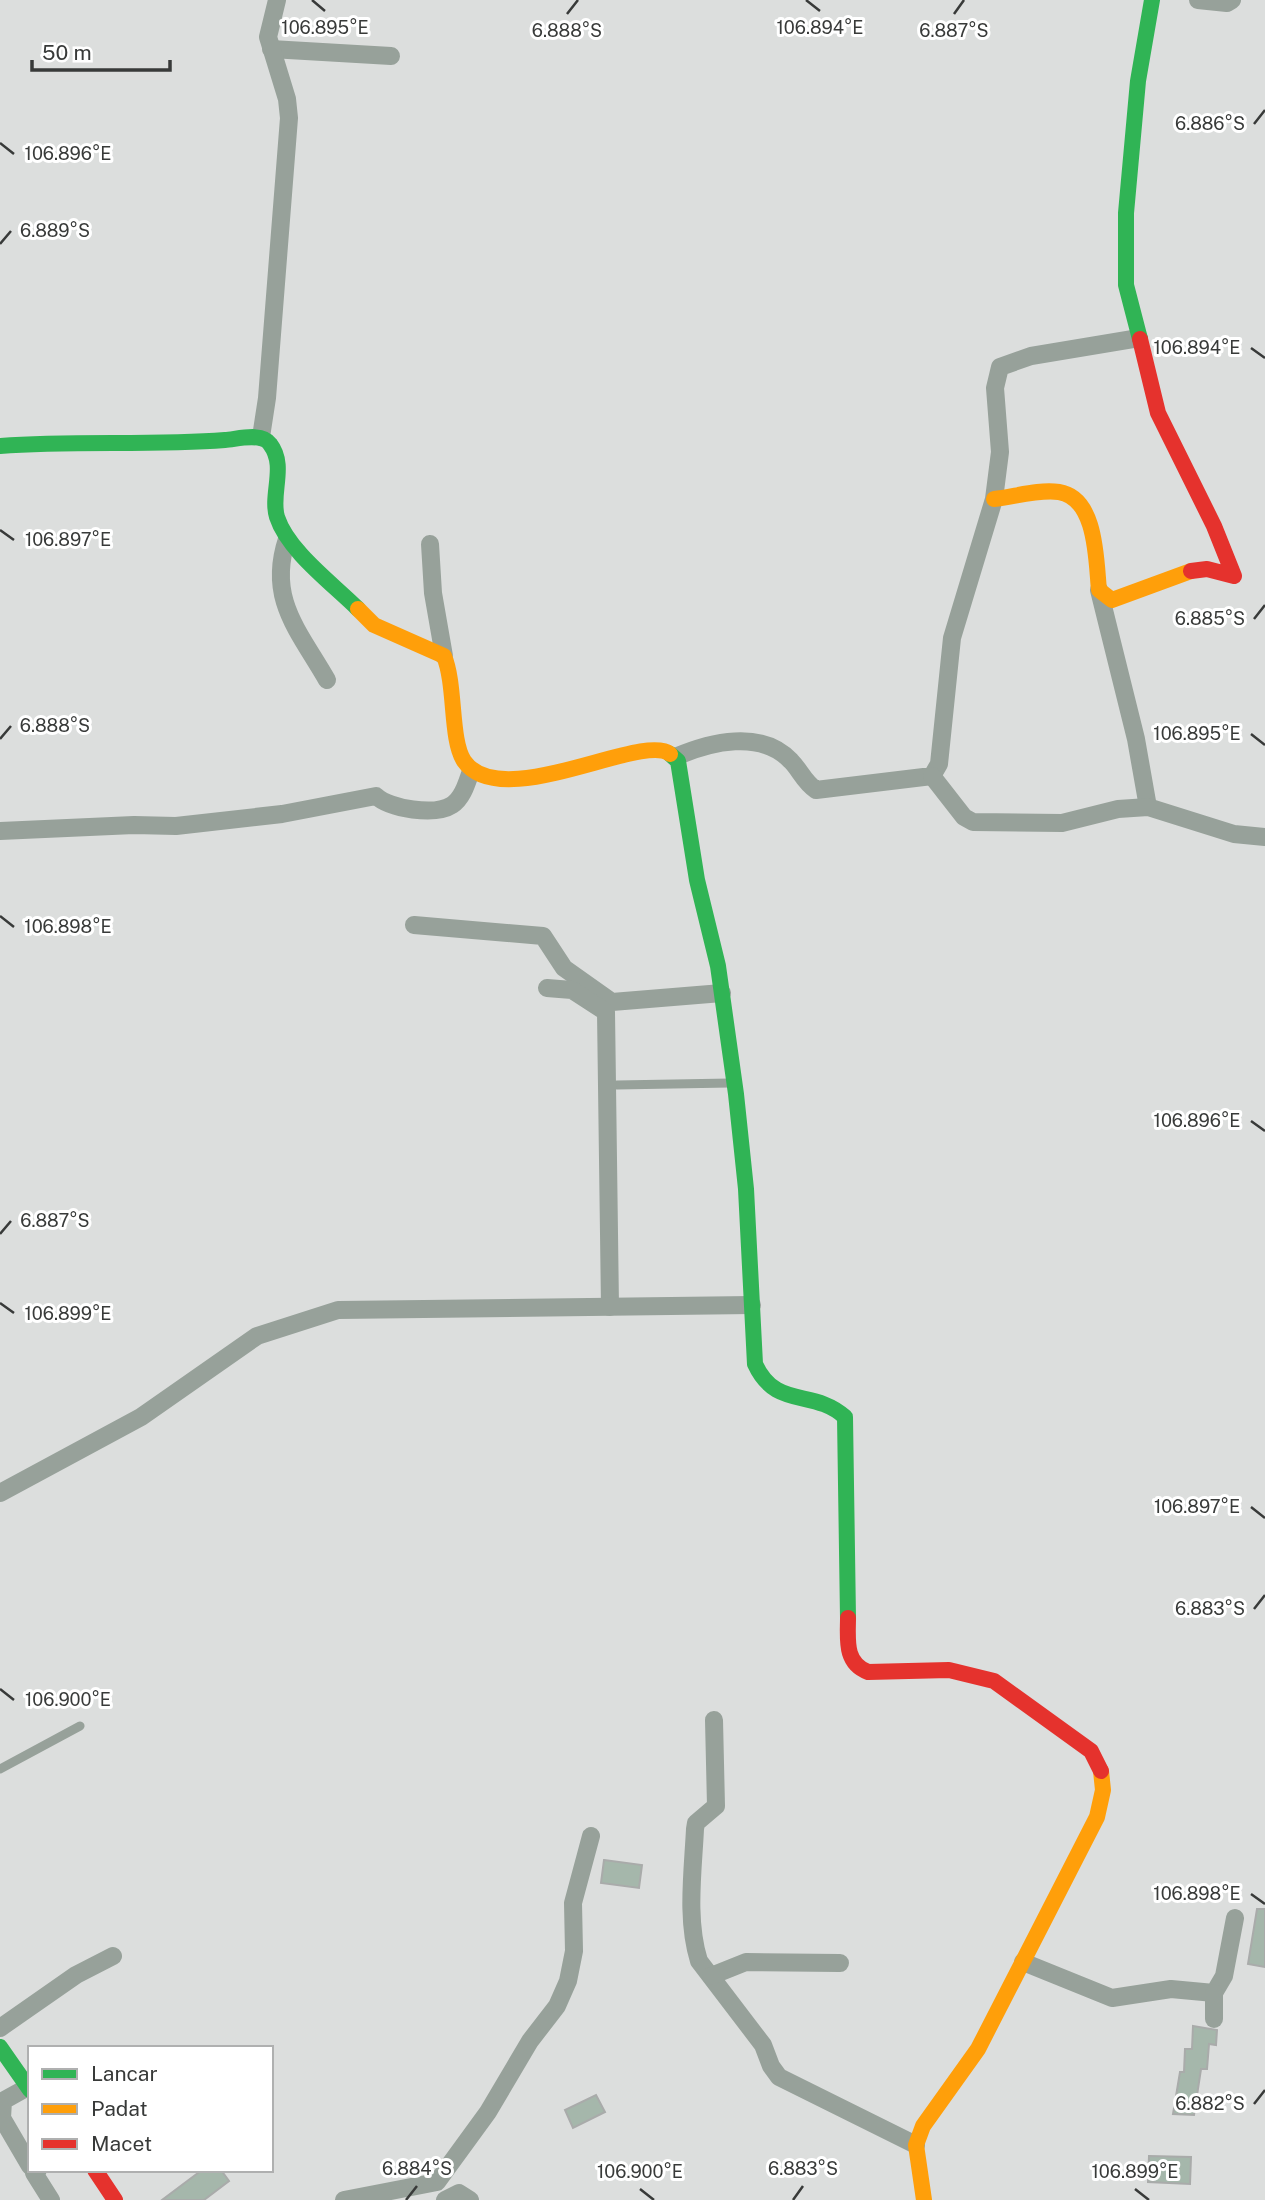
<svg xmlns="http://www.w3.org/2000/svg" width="1265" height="2200" font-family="'Public Sans',sans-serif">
<rect width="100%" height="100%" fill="#dcdedd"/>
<g fill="#a5b7ab" stroke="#a9abaa" stroke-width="2">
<polygon points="604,1860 642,1865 639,1888 601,1883"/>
<polygon points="1257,1909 1265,1909 1265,1967 1248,1964"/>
<polygon points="1193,2026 1217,2030 1216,2045 1209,2044 1207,2069 1201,2069 1194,2115 1173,2114 1180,2072 1184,2072 1185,2049 1192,2049"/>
<polygon points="596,2095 605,2112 573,2128 565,2110"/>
<polygon points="1149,2156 1191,2157 1190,2184 1148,2182"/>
<polygon points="202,2170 221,2170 229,2181 204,2200 162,2200"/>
</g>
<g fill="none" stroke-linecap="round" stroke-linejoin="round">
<g stroke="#97a19a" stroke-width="9">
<polyline points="617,1085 730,1083"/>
<polyline points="0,1769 80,1726"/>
</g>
<g stroke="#97a19a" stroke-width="18">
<polyline points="1198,0 1227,3 1232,0"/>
<polyline points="271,49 391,56"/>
<polyline points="261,437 267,398 289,118 287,99 268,37 277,0"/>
<path d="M287,539c-20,60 12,92 40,141"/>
<polyline points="430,544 433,593 444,656"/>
<polyline points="1099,590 1136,739 1148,807"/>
<path d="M675,757c35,-15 86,-28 116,4 9,9 13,21 25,29l116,-14 7,-12 13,-126 42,-139 6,-47 -5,-64 5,-21 31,-11 108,-18"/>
<polyline points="932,776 964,817 973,822 1062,823 1118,809 1148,807 1234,834 1265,837"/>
<path d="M0,831l134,-6 42,1 106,-12 94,-18c14,13 59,20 76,9 11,-7 15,-23 19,-34"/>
<polyline points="414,925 543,936 564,968 612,1002 722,993"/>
<polyline points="547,988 572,990 606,1012 610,1307"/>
<polyline points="0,1493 141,1417 257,1336 338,1310 752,1305"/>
<path d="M714,1720l2,86 -20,17 -1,6c-2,42 -9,91 4,132l64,84 8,21 8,11 137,68"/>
<polyline points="1023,1962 1112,1998 1171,1989 1214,1993 1224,1976 1235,1918"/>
<polyline points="711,1976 746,1962 840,1963"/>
<polyline points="1214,2019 1214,1993"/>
<polyline points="0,2028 76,1975 113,1956"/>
<polyline points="28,2087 3,2101 2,2118 30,2166"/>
<polyline points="38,2170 34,2173 51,2200"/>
<polyline points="344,2200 437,2182 488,2112 530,2041 557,2006 568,1981 574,1951 573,1903 591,1836"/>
<polyline points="445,2200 459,2193 470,2200"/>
</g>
<g stroke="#30b455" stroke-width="16">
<polyline points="1140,339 1126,285 1126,213 1138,81 1152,0"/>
<path d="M0,446c75,-6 150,0 225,-6 13,-1 37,-8 45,4 17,22 0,50 7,73 11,34 56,67 81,92"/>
<path d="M670,754l8,7 19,119 21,86 18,128 10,95 9,175c21,46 58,24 90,53l3,201"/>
<polyline points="0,2047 30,2090"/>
</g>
<g stroke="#ff9f0a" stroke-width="16">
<path d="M994,499c20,-2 44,-10 65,-7 38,6 37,69 40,98l13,10 79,-29"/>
<path d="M358,609l16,16 70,31c12,29 6,84 20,105 37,53 178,-29 206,-7"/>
<polyline points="924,2200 916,2145 923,2126 978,2049 1097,1817 1103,1790 1101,1771"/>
</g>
<g stroke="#e5322d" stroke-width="16">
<polyline points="1140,339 1158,413 1214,526 1234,576 1207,569 1191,571"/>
<path d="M848,1618c0,21 -4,45 20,54l81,-2 45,11 97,70 10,20"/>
<polyline points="95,2170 115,2200"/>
</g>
</g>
<path fill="none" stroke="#383a39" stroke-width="2.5" d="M312,0l13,11M806,0l14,11M567,14l11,-14M954,14l10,-14M1254,124l11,-14M0,143l14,11M0,244l11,-13M1251,348l14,10M0,530l14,10M1254,619l11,-14M1251,734l14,11M0,739l11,-13M0,916l14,11M1251,1121l14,10M0,1234l11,-13M0,1303l14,10M1251,1507l14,11M1254,1609l11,-14M0,1689l14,11M1251,1894l14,10M1254,2104l11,-14M640,2189l14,11M1135,2189l14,11M406,2200l11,-14M793,2200l10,-14"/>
<g font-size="18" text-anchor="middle" fill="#383a39" stroke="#fff" stroke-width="6" stroke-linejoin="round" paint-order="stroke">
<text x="325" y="34">106.895°E</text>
<text x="820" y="34">106.894°E</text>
<text x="567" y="37">6.888°S</text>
<text x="954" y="37">6.887°S</text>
<text x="1210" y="130">6.886°S</text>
<text x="68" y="160">106.896°E</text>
<text x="55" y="237">6.889°S</text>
<text x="1197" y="354">106.894°E</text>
<text x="68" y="546">106.897°E</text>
<text x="1210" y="625">6.885°S</text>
<text x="55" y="732">6.888°S</text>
<text x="1197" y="740">106.895°E</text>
<text x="68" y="933">106.898°E</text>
<text x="1197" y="1127">106.896°E</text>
<text x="55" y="1227">6.887°S</text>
<text x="68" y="1320">106.899°E</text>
<text x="1197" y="1513">106.897°E</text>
<text x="1210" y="1615">6.883°S</text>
<text x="68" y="1706">106.900°E</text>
<text x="1197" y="1900">106.898°E</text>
<text x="1210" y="2110">6.882°S</text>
<text x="417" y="2175">6.884°S</text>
<text x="803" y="2175">6.883°S</text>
<text x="640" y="2178">106.900°E</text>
<text x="1135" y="2178">106.899°E</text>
</g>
<rect x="28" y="2046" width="245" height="126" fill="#ffffff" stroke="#afb0b0" stroke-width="2"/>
<rect x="42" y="2069" width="35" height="10" fill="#30b455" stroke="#afb0b0" stroke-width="2"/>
<text x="91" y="2081" font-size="21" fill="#383a39">Lancar</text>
<rect x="42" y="2104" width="35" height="10" fill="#ff9f0a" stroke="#afb0b0" stroke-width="2"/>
<text x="91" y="2116" font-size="21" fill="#383a39">Padat</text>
<rect x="42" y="2139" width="35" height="10" fill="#e5322d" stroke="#afb0b0" stroke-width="2"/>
<text x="91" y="2151" font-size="21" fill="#383a39">Macet</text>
<path d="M32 60v10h138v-10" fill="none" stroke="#383a39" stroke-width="3.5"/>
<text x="42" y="60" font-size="21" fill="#383a39" stroke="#ffffff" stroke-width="5" paint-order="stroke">50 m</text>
</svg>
